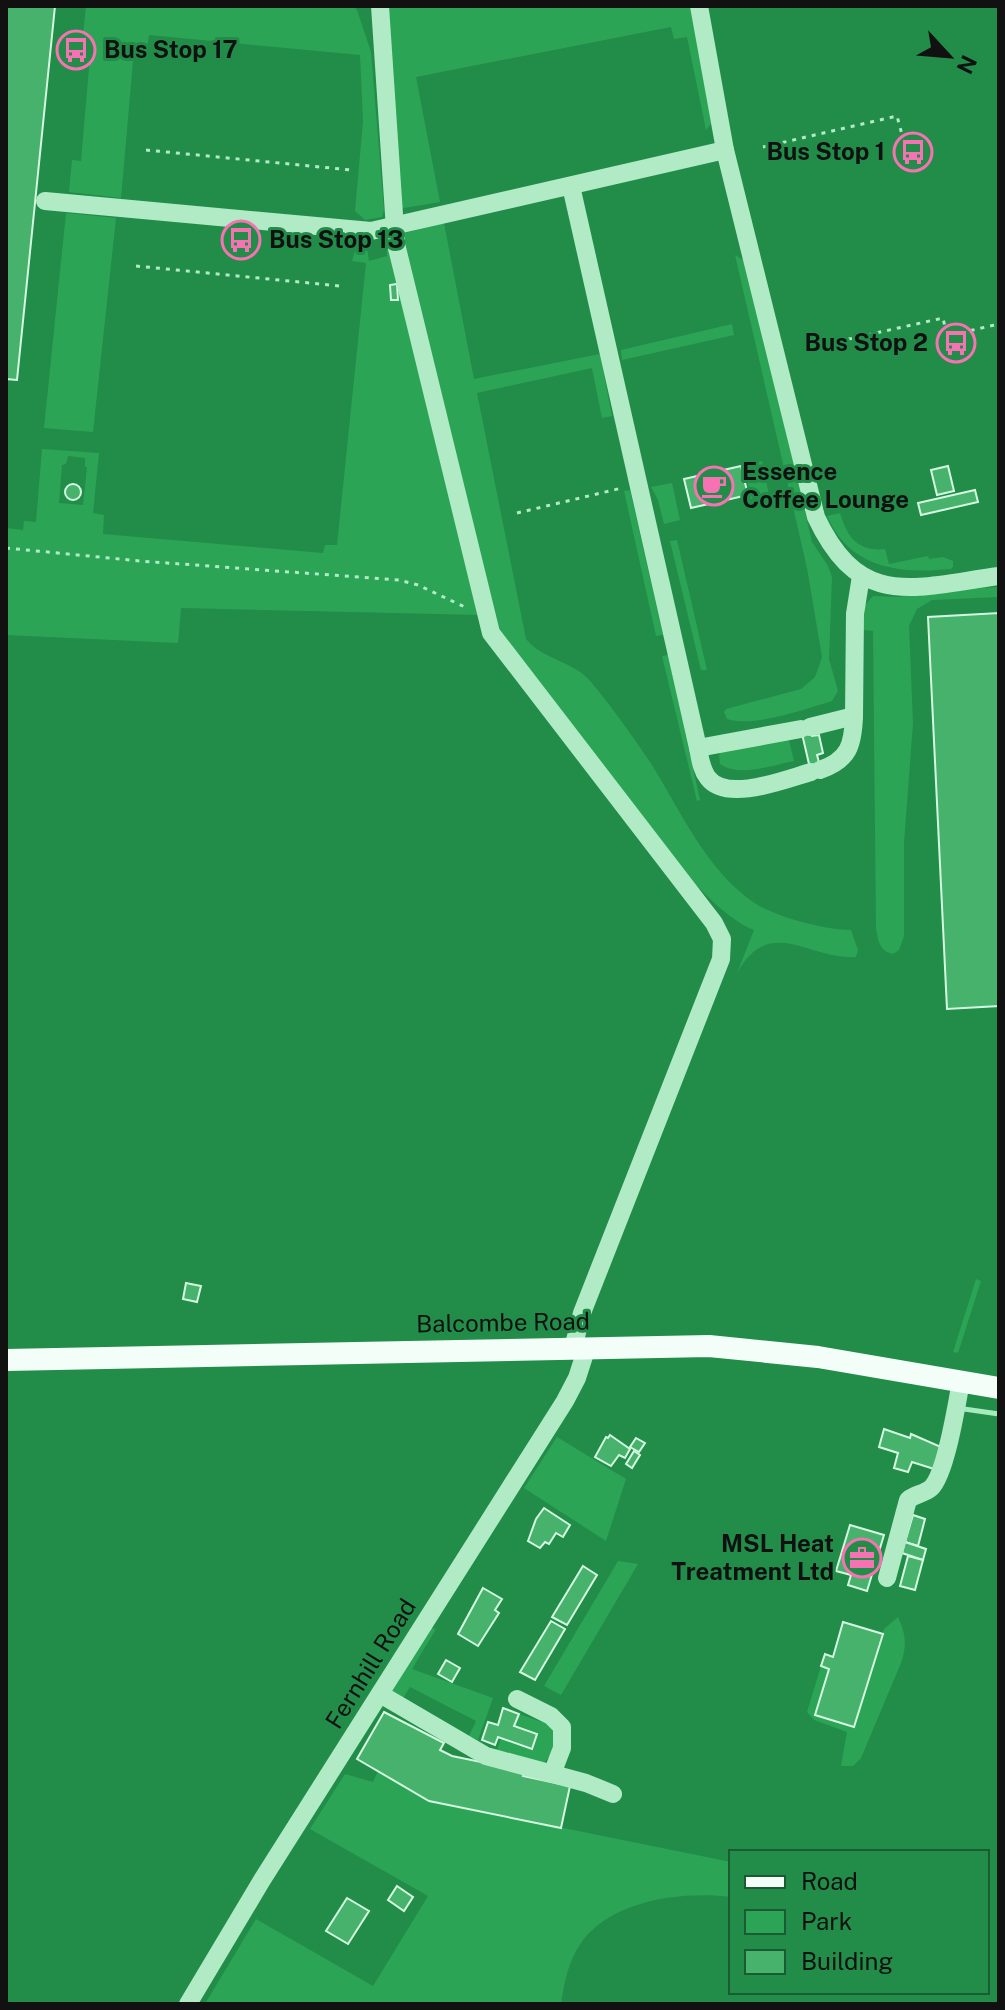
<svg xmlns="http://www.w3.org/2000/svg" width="1005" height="2010" font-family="'Public Sans',sans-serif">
<rect width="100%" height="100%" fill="#228c49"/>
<g fill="#2ca456" fill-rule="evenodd">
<polygon points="86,6 353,6 357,10 371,52 384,210 382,217 365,220 355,211 363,122 360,55 149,35 147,51 134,50 121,198 69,192 72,160 81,161 91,45 82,44"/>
<polygon points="384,6 691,6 711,124 706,130 687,37 674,39 671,27 416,77 440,202 398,209"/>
<polygon points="66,213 116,218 93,432 44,428"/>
<path d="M444,223l30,156 126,-25 12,62 -10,2 -10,-50 -115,25 49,246c17,21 48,22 65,43 22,26 42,55 61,83 29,47 54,104 101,137 22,15 72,28 98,28l7,20 -2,7c-48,3 -86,-43 -119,16l17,-43c-47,-18 -117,-116 -151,-158 -42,-52 -84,-105 -125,-157l-297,-7 -3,35 -172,-8v-107l17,2 1,-9 12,1 6,-73 57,4 -6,60 11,2 -1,19 220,19 2,-8h12l29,-282 -14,-2c2,-8 5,-17 14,-20l3,20 18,-5 -1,-18zM68,456l17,2v9h2l-4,38 -24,-2 3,-38 4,-1z"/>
<path d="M735,255l12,7 65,280 16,24 4,11 -3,82 9,32 -6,10c-27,8 -79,27 -105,18l-3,-7 2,-3 75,-20 14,-12 7,-20 -15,-89z"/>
<polygon points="732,324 734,335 622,360 621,350"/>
<polygon points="762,461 769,495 751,499 744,465"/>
<polygon points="672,483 680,520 664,524 658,500 651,487"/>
<polygon points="630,490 663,635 656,636 624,491"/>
<path d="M840,513c7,24 18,39 45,36l4,15 39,-8 1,3 14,-2 10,4v6l-2,2c-51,5 -101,0 -124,-53z"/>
<polygon points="677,540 707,670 701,670 670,541"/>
<path d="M999,587v10l-67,3 -15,9 -8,17 4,97 -9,120v93l-5,14 -6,4c-14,-3 -15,-14 -17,-26l-3,-297 -10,-1 2,-25 8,-9 27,1 27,-6z"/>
<polygon points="668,655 700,800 697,801 662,656"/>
<path d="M788,736l6,25c-22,4 -54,17 -74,3l-1,-9 3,-4z"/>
<polygon points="976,1279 981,1281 959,1350 958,1353 953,1352"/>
<polygon points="557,1437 626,1479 606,1541 524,1488"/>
<polygon points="618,1561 638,1564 561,1695 544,1686"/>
<path d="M898,1617c8,17 9,29 3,46l-40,95 -8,8h-12l6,-34 -33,-12 -7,-8 14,-46 8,3 -14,46 39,12 30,-98z"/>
<polygon points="431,1628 436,1629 412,1669 493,1698 478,1740 469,1736 476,1721 410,1687 402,1700 392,1692"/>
<polygon points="519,1714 554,1726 554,1751 544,1763 497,1750 501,1738 532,1749 537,1734 514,1726"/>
<path d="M378,1771l52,30 301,61v35c-49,-6 -123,3 -152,49 -11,17 -15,38 -18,58h-356l51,-85 117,67 55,-90 -118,-67 35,-55 28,8z"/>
</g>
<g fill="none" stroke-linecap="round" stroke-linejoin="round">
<polyline stroke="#a4ecbc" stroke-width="5" points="964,1409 999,1414"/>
</g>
<g fill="#46b26c" stroke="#d5f8e1" stroke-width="2">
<polygon points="6,6 55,6 17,380 6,379"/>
<polygon points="77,48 85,49 83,65 75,64"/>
<polygon points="918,145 922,161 914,163 910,147"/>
<polygon points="234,240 250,241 250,249 233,247"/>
<polygon points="397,284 398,300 391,300 390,285"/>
<polygon points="961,336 964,353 956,355 952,338"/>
<polygon points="741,466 748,495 691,508 684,479"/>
<polygon points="948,466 954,491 937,495 931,470"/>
<circle cx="73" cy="492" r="8"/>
<polygon points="975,490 978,502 921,515 918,503"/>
<polygon points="999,613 999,1006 947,1009 928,617"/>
<polygon points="809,722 812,736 819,735 823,753 817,755 822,774 812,777 800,725"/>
<polygon points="186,1283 201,1286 197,1302 183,1299"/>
<polygon points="884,1429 910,1438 911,1434 941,1447 934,1469 912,1462 908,1472 894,1468 898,1453 879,1447"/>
<polygon points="610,1435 630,1449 625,1458 619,1455 611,1466 595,1457 606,1437 608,1438"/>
<polygon points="636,1438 645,1443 639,1452 630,1447"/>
<polygon points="634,1451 640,1455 632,1468 626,1464"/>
<polygon points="544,1508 570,1525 563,1537 556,1533 549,1544 545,1542 540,1548 528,1541 536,1519"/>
<polygon points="913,1515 925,1519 918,1546 905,1542"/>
<polygon points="850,1525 884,1535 867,1591 848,1585 851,1575 836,1571"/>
<polygon points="905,1542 926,1549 923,1560 902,1553"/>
<polygon points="908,1556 923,1560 915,1590 900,1586"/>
<polygon points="583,1566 597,1575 567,1625 552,1617"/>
<polygon points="483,1588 502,1599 495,1610 499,1613 478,1646 458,1634"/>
<polygon points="551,1621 565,1629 535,1680 520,1672"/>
<polygon points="843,1622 883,1634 854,1727 815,1715 829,1669 821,1666 825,1654 833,1657"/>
<polygon points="446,1660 460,1668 452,1682 438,1674"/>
<polygon points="503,1708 519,1714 514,1726 537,1734 532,1749 498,1737 495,1745 482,1740 488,1722 498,1725"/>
<polygon points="384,1712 444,1743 440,1750 452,1756 524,1771 523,1776 570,1786 561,1828 429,1801 357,1759"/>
<polygon points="397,1886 413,1897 404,1911 388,1900"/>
<polygon points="347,1898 369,1911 348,1944 326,1931"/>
</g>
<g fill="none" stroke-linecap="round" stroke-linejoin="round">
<g stroke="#b0ebc5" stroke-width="3" stroke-dasharray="4 6" stroke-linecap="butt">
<polyline points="763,147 897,116 904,142 929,137"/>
<polyline points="146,150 351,170"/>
<polyline points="136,266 340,286"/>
<polyline points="809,348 943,318 947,336 999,324"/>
<polyline points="517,513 622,488"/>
<polyline points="6,548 140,561 399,580 418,585 467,608"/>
</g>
<g stroke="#b0ebc5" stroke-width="18">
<polyline points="380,6 396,244 491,633 714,923 722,939 721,959 582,1313 573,1348"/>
<path d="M699,6l26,144 91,367c44,94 98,70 183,59"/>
<polyline points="571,186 698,748 801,729"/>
<polyline points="45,201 371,231 725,150"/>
<polyline points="810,727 854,716 855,614 861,576"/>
<path d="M698,748c2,10 3,21 10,30 19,25 78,1 103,-6"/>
<path d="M820,770c29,-10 33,-25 34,-54"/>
<path d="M887,1578l21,-78c7,-6 16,-6 23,-12 15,-14 26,-85 30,-107"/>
<polyline points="380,1694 486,1756 586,1783 613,1794"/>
<polyline points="517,1699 551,1716 562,1727 562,1748 552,1774"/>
<polyline points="188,2004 262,1880 565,1401 577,1378 587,1347"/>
</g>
<polyline stroke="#f4fef9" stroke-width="22" points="6,1360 709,1346 818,1357 999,1388"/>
</g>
<defs>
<g id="bus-ring" transform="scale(2)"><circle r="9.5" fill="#228c49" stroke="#f772b3" stroke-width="1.5"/><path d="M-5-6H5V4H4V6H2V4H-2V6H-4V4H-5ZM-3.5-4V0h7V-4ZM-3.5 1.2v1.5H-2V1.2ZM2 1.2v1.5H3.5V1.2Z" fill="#f772b3"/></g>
<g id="cafe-ring" transform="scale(2)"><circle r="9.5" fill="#228c49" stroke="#f772b3" stroke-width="1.5"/><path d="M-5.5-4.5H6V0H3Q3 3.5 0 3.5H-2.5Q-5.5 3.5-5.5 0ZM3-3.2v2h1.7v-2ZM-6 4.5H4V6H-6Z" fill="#f772b3"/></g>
<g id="office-ring" transform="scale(2)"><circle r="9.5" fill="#228c49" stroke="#f772b3" stroke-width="1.5"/><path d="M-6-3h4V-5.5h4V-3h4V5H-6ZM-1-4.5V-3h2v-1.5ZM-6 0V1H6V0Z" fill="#f772b3"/></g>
</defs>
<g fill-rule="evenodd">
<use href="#bus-ring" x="76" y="50"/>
<use href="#bus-ring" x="913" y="152"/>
<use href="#bus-ring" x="241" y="240"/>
<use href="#bus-ring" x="956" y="343"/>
<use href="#cafe-ring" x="714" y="486"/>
<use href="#office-ring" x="862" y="1558"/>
</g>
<g text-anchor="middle" stroke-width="6" stroke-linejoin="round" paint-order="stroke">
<g font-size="24" font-weight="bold" fill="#111" stroke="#228c49" text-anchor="start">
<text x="104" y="58">Bus Stop 17</text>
<text x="885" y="160" text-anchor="end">Bus Stop 1</text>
<text x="269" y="248">Bus Stop 13</text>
<text x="928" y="351" text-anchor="end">Bus Stop 2</text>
<text x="742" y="480">Essence<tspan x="742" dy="28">Coffee Lounge</tspan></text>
<text x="834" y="1552" text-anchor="end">MSL Heat<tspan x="834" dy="28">Treatment Ltd</tspan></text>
</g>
<g font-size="24" fill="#111" stroke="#228c49">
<text transform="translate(503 1323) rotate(-1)" y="8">Balcombe Road</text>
<text transform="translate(371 1664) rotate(-58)" y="8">Fernhill Road</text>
</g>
</g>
<rect width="1005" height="2010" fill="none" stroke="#111111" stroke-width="16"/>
<rect x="729" y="1850" width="260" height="144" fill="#228c49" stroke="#1b5b33" stroke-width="2"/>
<rect x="745" y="1876" width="40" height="12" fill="#f4fef9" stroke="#1b5b33" stroke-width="2"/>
<text x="801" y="1890" font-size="24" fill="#111111">Road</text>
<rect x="745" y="1910" width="40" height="24" fill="#2ca456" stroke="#1b5b33" stroke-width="2"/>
<text x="801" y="1930" font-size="24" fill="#111111">Park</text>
<rect x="745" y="1950" width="40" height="24" fill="#46b26c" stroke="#1b5b33" stroke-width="2"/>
<text x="801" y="1970" font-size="24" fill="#111111">Building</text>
<g transform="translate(949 56) rotate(116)" stroke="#228c49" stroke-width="6" paint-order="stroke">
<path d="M0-6L14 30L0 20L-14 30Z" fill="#111111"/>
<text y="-12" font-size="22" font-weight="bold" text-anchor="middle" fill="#111111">N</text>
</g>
</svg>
